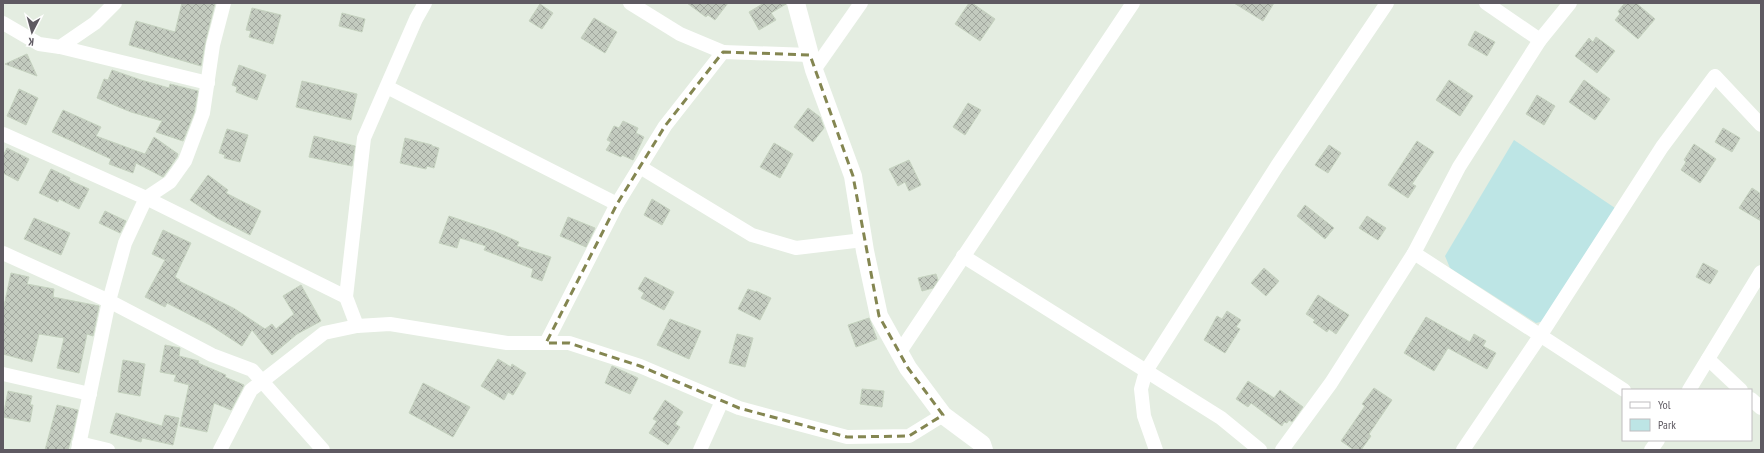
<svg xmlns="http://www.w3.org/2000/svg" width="1764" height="453" font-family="'PT Sans Narrow',sans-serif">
<defs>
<pattern id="building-cross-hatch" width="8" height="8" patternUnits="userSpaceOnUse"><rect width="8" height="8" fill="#c3cbbf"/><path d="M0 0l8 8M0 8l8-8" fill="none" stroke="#a2a89f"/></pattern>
</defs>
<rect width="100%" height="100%" fill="#e4ede1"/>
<polygon fill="#bde5e5" points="1514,140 1618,210 1548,320 1536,323 1450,268 1445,256"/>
<g fill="url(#building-cross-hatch)" stroke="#c5d2bf">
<polygon points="182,3 215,3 205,43 201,66 129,45 136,21 175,32"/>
<polygon points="687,3 728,3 715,20 708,15 706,17"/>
<polygon points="764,3 786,4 771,13 776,20 759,30 749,12"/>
<polygon points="969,3 972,3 995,19 980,41 955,24"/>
<polygon points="1234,3 1274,3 1263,21"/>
<polygon points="1625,3 1636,3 1655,19 1638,39 1615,20 1620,14 1618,11"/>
<polygon points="540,4 553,13 542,29 529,21"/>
<polygon points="252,8 281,15 273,44 249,37 251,31 246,30"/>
<polygon points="342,13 365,19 362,32 339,26"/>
<polygon points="594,18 617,32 605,53 581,38"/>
<polygon points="1475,31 1495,42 1487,56 1468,45"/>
<polygon points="1596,37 1615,51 1597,73 1575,56 1589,38 1593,42"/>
<polygon points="27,54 37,76 5,64"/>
<polygon points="239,65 266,75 257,100 236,92 237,87 232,85"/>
<polygon points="112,70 141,80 169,88 170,84 198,91 194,113 183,141 156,132 162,121 131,112 97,98 104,79 108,80"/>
<polygon points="1449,80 1473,96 1460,116 1436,100"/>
<polygon points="1584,80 1610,99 1595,120 1569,102"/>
<polygon points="302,81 357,94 351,120 296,107"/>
<polygon points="19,89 38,98 26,125 7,116"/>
<polygon points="1537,95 1555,106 1544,125 1526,114"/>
<polygon points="968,103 981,110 965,135 953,127"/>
<polygon points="808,108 820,117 824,128 813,142 794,127"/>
<polygon points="63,110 101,127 96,136 145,154 154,137 178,154 177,157 163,177 136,163 133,173 109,164 111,159 52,132"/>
<polygon points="623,121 638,128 636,133 644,137 633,160 622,155 621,157 606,150 611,142 607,140 614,126 619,128"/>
<polygon points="1723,128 1740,138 1732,152 1715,142"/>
<polygon points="227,129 248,135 240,162 224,158 225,155 219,153"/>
<polygon points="314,136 355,146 352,166 309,157"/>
<polygon points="405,138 432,145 432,146 439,148 434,168 427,166 426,169 400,163"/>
<polygon points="1417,141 1434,152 1412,184 1416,186 1408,198 1388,185"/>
<polygon points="774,143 793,154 780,178 760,167"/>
<polygon points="1694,144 1716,159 1700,183 1681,170 1686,162 1684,160"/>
<polygon points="1329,145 1341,153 1328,173 1315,165"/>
<polygon points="7,148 29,159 18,181 3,173 3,156"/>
<polygon points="909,160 921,185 909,191 905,182 898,186 889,169"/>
<polygon points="51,169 70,178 69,180 89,189 79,209 59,199 58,202 39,193"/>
<polygon points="208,175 228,190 226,193 261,211 250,235 217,218 190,200"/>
<polygon points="1752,188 1761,194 1761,221 1739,208"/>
<polygon points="652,199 670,210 662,225 644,215"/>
<polygon points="1305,205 1334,228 1325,239 1297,216"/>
<polygon points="105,211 126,221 120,233 99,223"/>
<polygon points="449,216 494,231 519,242 517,246 551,257 542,281 531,277 533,269 484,250 486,246 460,238 457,248 439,243"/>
<polygon points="1367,216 1386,228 1378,240 1359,228"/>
<polygon points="568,217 595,228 586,247 560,236"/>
<polygon points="34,218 70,233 61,255 24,239"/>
<polygon points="163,230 191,243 175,277 180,280 179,281 235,309 265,329 272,324 276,329 294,314 283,296 301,285 321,321 297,334 272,355 252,330 242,346 210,325 167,303 165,307 145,297 165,260 152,254"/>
<polygon points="1703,263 1718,271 1710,284 1696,277"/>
<polygon points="1264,268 1279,281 1266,296 1251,283"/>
<polygon points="11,273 29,277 27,284 54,289 53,297 99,306 93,336 87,334 79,373 57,368 64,338 39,334 32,362 3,354 3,311"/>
<polygon points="936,274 938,280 933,288 922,291 918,278"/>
<polygon points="645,277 674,292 664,310 641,298 644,293 638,289"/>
<polygon points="748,289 756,292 756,291 771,298 760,320 738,309"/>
<polygon points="1318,295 1349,315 1336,334 1329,329 1327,332 1313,322 1315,320 1306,314"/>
<polygon points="1227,311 1241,320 1236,327 1240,329 1225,353 1204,340 1217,316 1222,319"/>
<polygon points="1426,317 1470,342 1474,334 1486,341 1483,346 1496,353 1487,369 1448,348 1434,371 1404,353"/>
<polygon points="869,318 877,339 856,347 848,325"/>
<polygon points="670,319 701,331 689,359 657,345"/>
<polygon points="737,334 753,338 745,367 729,363"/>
<polygon points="165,345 180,348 179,356 199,361 198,363 226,375 225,377 244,385 231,410 214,403 207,432 180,426 189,385 174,381 176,375 160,372"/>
<polygon points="498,359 511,367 512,364 526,373 513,395 508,392 504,400 481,386"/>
<polygon points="123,360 145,364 140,396 118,392"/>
<polygon points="612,366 638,378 630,394 605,383"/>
<polygon points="1248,381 1274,398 1280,390 1303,407 1292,422 1289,420 1287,423 1284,422 1282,426 1251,403 1248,407 1236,399"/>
<polygon points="423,383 470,407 453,437 409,413"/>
<polygon points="1374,388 1392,400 1369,434 1371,436 1361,450 1354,450 1341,441 1365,406 1362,404"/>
<polygon points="862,389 884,391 882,407 860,404"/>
<polygon points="8,391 32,396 30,405 33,405 30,422 3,417"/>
<polygon points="665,400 683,412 675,424 680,427 668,445 649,433 657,421 653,419"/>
<polygon points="57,405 78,410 72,436 68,450 45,450"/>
<polygon points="116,413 162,426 165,415 179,418 173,445 142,438 141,442 110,433"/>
</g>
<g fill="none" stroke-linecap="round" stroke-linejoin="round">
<g stroke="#fff" stroke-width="14">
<polyline points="630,3 680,34 723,52"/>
<polyline points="1486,3 1540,40"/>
<polyline points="3,23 39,44 60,47 95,23 115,3"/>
<polyline points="60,47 208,83"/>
<polyline points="814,70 861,3"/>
<polyline points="387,87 617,204"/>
<polyline points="3,134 146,198 346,297"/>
<polyline points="640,167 752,235 796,248 863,240"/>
<polyline points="3,253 109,301 212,355 252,370 323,450"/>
<polyline points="1414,253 1624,390"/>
<polyline points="963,256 1221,418 1260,450"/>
<polyline points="357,326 346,297 364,138 416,19 425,3"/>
<polyline points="546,343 617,204 665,126 723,52 810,55"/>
<polyline points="899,353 1133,3"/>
<polyline points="1708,359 1741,390"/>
<polyline points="3,374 90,394"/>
<polyline points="1689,390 1761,272"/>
<polyline points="1751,399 1761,408"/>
<polyline points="79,443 108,450"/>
<polyline points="78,450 109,301 125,243 146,198 170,182 185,161 203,113 213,45 224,3"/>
<polyline points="220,450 251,390 324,333 357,326 390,324 507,343 569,343 640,366 739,408 847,437 909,436 943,415"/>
<polyline points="700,450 722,401"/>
<polyline points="1156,450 1144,416 1141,389 1146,371 1277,166 1387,3"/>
<polyline points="1282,450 1331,383 1414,253 1459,167 1540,40 1570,3"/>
<polyline points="1463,450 1540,336 1662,147 1715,76 1761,125"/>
<polyline points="1651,450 1658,440"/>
</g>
<polyline stroke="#fff" stroke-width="18" points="796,3 814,70 853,176 865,251 879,316 908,368 943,415 982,444 984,450"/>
</g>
<path fill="none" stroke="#848651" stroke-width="3" stroke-dasharray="8 5" stroke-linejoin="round" d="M723,52l87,3 43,121 26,140 29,52 35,47 -34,21 -62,1 -108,-29 -99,-42 -71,-23h-23l71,-139 48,-78z"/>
<rect width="1764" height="453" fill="none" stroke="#5f5a62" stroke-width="8"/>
<rect x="1622" y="389" width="130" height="52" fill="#ffffff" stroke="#bfbdc0"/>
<rect x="1630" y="402" width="20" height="6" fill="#ffffff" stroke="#bfbdc0"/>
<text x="1658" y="409" font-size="12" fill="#5f5a62">Yol</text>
<rect x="1630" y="419" width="20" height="12" fill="#bde5e5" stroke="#bfbdc0"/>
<text x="1658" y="429" font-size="12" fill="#5f5a62">Park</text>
<g transform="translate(32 32) rotate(186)" stroke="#ffffff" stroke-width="3" paint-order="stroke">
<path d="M0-3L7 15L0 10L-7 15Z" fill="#5f5a62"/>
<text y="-6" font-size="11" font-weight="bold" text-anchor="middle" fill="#5f5a62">K</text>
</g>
</svg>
